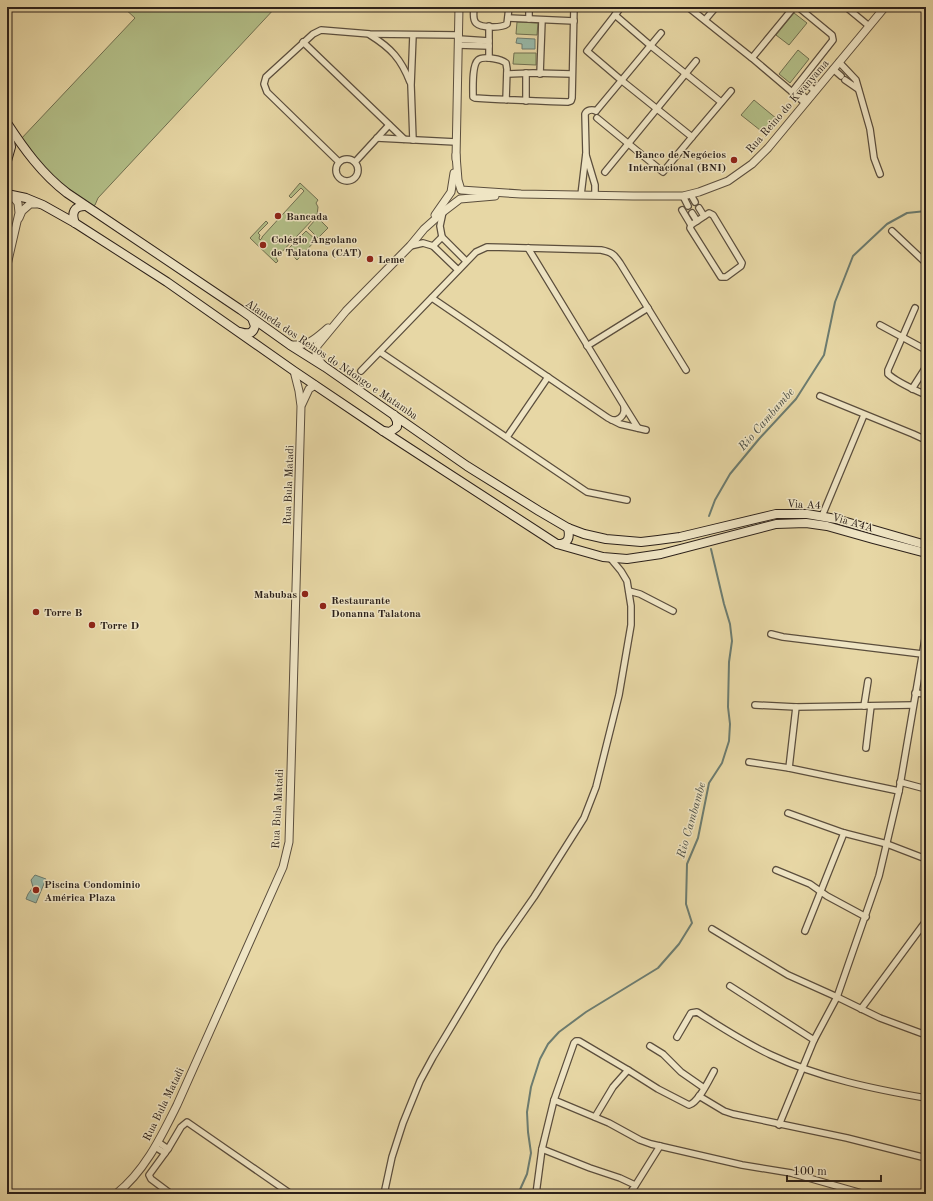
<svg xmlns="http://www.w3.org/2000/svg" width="933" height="1201" font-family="'Old Standard TT',serif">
<rect width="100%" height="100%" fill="#e7d7a5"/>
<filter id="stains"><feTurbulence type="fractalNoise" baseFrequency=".005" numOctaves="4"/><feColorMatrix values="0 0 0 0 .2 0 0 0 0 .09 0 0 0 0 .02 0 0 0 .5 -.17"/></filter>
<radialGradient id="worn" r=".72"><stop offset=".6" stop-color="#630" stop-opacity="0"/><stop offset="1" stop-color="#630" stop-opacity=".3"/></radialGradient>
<g fill="#b3bf88" stroke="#707051">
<polygon points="123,7 276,7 98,198 95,205 92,207 59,183 20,140 135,18"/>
<polygon points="794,13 807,23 789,45 776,35"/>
<polygon points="517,22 538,23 537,35 516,34"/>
<polygon points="798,50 809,59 790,83 779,74"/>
<polygon points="514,53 536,53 536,65 513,64"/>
<polygon points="754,100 777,119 765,134 741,115"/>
<polygon points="300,183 318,200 316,203 318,207 317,215 276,258 278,261 276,263 250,238 266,221 268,223 258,233 260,235 259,238 260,240 262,238 262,237 304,191 301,188 291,198 289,196"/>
<polygon points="315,220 320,220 328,228 318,238 308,228"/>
<polygon points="306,231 316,240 297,260 287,250"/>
</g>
<g fill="#97b9aa" stroke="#6c7c70">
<polygon points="517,38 535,39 535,49 522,49 522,44 516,43"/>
<polygon points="35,875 46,879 36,903 26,899 28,894 33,887 31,880"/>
</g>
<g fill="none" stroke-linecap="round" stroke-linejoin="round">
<g stroke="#6c7c70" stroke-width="2">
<polyline points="709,516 715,500 730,474 759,439 796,399 824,355 835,302 853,256 887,224 907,213 926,211"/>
<polyline points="518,1194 527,1174 531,1153 528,1132 527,1112 531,1087 540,1059 548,1044 559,1032 586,1012 658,968 679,944 692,923 686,904 687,864 698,838 709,783 722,763 729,741 730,724 728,707 729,662 732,641 730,624 724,604 711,549"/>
</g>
<g stroke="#5b4e3d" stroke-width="8">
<g id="minor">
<path d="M474,7c0,5 -2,12 2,16 5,5 26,5 31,1l2,-17"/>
<polyline points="621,7 615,15 651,46 721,102"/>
<polyline points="688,7 752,58 805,103"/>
<polyline points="846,7 869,26"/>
<polyline points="615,15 587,51 621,80 692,137"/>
<polyline points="508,18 574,21"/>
<polyline points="529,19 529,7"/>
<polyline points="705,20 716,7"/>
<path d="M370,35c21,13 31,24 40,47"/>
<polyline points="459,39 489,41"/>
<polyline points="303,42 404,139"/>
<polyline points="458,45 489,46"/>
<polyline points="489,58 489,26"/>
<polyline points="752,58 794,7"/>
<polyline points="839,62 856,80 870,129 874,158 880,174"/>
<polyline points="833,69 841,76"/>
<polyline points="507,74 533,73 572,74"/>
<polyline points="540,74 542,20"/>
<polyline points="845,80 858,89"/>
<polyline points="808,85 815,91"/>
<polyline points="792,92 833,40 832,35 798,7"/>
<polyline points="801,94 808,100"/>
<path d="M506,100l1,-31 -1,-6c-5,-4 -10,-4 -16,-5 -4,0 -9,-1 -12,2 -6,5 -5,27 -5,35v2l2,1c31,2 62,3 93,4l3,-1 1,-3 2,-91"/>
<polyline points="526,101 526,73"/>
<polyline points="596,111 661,33"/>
<polyline points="597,118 663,172 692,137 731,91"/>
<polyline points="377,138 456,142"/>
<polyline points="413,140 411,85 413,35"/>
<polyline points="586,155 595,185 595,195"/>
<circle cx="347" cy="170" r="11"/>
<polyline points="339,162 267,92 264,84 266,77 313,34 321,30 370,34 459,35"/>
<polyline points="355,162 389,125"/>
<polyline points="605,172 696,61"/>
<path d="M581,195l5,-42 -1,-39c2,-4 7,-5 11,-3"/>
<polyline points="691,195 695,202"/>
<polyline points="683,196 688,206"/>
<polyline points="699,208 704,216"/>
<polyline points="682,210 691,225"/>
<polyline points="443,212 440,226 442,237 466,261"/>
<polyline points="692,213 697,221"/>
<polygon points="709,213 713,215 742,263 741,266 726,277 721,277 690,228 691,225"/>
<polyline points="892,231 926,263"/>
<polyline points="410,246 423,243 433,246 458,270"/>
<polyline points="433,246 442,237"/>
<polyline points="528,248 623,404 638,428"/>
<polyline points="432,298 608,418 620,424 646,430"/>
<path d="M915,308l-27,62v4c10,9 25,15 38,21"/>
<polyline points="880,325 926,350"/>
<polyline points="587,346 648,308"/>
<polyline points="380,352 587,492 627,500"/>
<path d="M361,371l115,-119 11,-5 114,3c10,2 13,4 19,13l66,107"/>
<polyline points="912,389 926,367"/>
<polyline points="820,396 913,434 926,440"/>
<path d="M612,420h4c6,-2 9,-7 8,-13"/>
<polyline points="507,437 548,377"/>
<polyline points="822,516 864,415"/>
<polyline points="629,591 640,594 673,611"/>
<polyline points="771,634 783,637 922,654"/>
<polyline points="915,693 926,694"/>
<polyline points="755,705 796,707 913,705"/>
<polyline points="864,706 868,681"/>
<polyline points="866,748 871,706"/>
<polyline points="749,762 789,768 899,791"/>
<polyline points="789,768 796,707"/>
<polyline points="900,782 926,789"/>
<polyline points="788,813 844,833 887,844 926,859"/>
<polyline points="776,870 810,884 827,896 866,917"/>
<polyline points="712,929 788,975 837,997 880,1018 926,1035"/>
<polyline points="805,931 844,833"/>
<polyline points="730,986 814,1040"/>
<polyline points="861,1009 926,921"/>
<path d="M677,1037l14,-24 6,-1c24,15 48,31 74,43 49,23 102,34 155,43"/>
<polyline points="650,1046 663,1054 681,1072 704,1088"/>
<polyline points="699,1096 724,1111 733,1114 847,1138 926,1158"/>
<polyline points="554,1100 609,1123 640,1140 651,1144 742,1165 791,1173 865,1194"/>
<path d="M595,1117l18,-30 15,-17 30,19 31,16c10,-3 20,-25 25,-34"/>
<polyline points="779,1125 814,1040 837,997 879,876 899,791 926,633"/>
<polyline points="158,1142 168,1149"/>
<polyline points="155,1147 165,1153"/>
<polyline points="542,1149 590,1168 620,1178 635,1185"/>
<polyline points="632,1190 639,1194"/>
<polyline points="171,1194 151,1179 149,1175 168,1149 181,1127 187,1122 291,1194"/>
<polyline points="384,1194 392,1157 403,1123 420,1081 433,1057 499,947 534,897 584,818 596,787 619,695 631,625 631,606 627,581 621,571 611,559"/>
<polyline points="536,1194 542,1149 554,1100 574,1043 576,1041 579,1041 628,1070"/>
<polyline points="630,1194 660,1146"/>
</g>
</g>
<g stroke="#5b4e3d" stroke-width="9">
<g id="tertiary">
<polyline points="456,155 458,180 461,190 521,194 633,196 683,196 699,192 728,181 752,164 768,148 885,7"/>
<polyline points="456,159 459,7"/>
<polyline points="435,215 451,192 454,173"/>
<polyline points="19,218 22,211 30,204 39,204"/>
<polyline points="7,265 19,213 18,203 14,198 9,194"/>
<path d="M290,345c19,1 24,-5 38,-17"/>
<polyline points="323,365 317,358 316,354 317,346 346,311 410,246 424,229 443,212 460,199 495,196"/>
<polyline points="302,404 309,389 315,385"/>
<path d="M116,1194c29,-23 45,-57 61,-89l106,-238 6,-25 12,-436 -2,-15 -5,-20"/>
</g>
</g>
<g stroke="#2c211a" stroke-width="10">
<g id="secondary">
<path d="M7,123c17,26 35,51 60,70l174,117 49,35 35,22 142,99 72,45 29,17 16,6 22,5 35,3 17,-2 22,-3 96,-23h31l29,5 90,26"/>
<polyline points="7,161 11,147 8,129"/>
<polyline points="7,194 26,198 43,205 75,223 167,282 294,371 383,431 557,544 603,557 627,559 661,554 776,524 806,523 827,526 873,539 926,553"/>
<path d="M75,223c-4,-10 -1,-17 10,-17"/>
<path d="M240,332c7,2 13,3 15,-6l-3,-8"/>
<polyline points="383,431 390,432 397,427 397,421 394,415"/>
<path d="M558,544c11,0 12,-7 10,-16"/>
</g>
</g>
<use href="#minor" stroke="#efe5c4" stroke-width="5.5"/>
<use href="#tertiary" stroke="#efe5c4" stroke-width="7"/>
<use href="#secondary" stroke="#efe5c4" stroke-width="8"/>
</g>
<g fill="#8f2418" stroke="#efe5c4" stroke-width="1.5">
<circle cx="734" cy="160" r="4"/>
<circle cx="278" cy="216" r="4"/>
<circle cx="263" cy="245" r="4"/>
<circle cx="370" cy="259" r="4"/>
<circle cx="305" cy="594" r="4"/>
<circle cx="323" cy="606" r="4"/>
<circle cx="36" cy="612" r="4"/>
<circle cx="92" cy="625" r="4"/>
<circle cx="36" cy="890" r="4"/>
</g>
<g text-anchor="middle" stroke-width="3" stroke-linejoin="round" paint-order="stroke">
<g font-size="11" fill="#2c211a" stroke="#efe5c4">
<text transform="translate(787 106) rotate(-49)" y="4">Rua Reino do Kwanyama</text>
<text transform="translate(332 359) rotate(34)" y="4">Alameda dos Reinos do Ndongo e Matamba</text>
<text transform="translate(288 485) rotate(-88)" y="4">Rua Bula Matadi</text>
<text transform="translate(804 504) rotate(3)" y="4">Via A4</text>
<text transform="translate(853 522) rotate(16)" y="4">Via A4A</text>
<text transform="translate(277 809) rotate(-87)" y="4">Rua Bula Matadi</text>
<text transform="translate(163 1104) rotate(-64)" y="4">Rua Bula Matadi</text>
</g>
<g font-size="11" font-weight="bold" fill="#2c211a" stroke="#efe5c4" text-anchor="start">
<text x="726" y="158" text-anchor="end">Banco de Negócios<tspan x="726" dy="13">Internacional (BNI)</tspan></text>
<text x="286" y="220">Bancada</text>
<text x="271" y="243">Colégio Angolano<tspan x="271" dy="13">de Talatona (CAT)</tspan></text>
<text x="378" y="263">Leme</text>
<text x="297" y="598" text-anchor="end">Mabubas</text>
<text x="331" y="604">Restaurante<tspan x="331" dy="13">Donanna Talatona</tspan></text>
<text x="44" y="616">Torre B</text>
<text x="100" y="629">Torre D</text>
<text x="44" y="888">Piscina Condominio<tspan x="44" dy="13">América Plaza</tspan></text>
</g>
<g font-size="12" font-style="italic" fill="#4c4f45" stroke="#efe5c4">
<text transform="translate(766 419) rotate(-49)" y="4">Rio Cambambe</text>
<text transform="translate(691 820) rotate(-74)" y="4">Rio Cambambe</text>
</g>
</g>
<rect width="933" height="1201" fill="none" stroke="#e7d7a5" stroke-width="24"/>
<rect x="8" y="8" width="917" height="1185" fill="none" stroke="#2c211a" stroke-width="2"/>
<rect x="12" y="12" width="909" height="1177" fill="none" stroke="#2c211a"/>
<path d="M787 1175v6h94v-6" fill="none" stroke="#2c211a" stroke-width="2"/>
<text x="793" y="1175" font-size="12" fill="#2c211a" stroke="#efe5c4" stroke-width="3" paint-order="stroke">100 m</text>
<rect width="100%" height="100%" filter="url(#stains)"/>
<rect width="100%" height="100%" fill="url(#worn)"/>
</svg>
